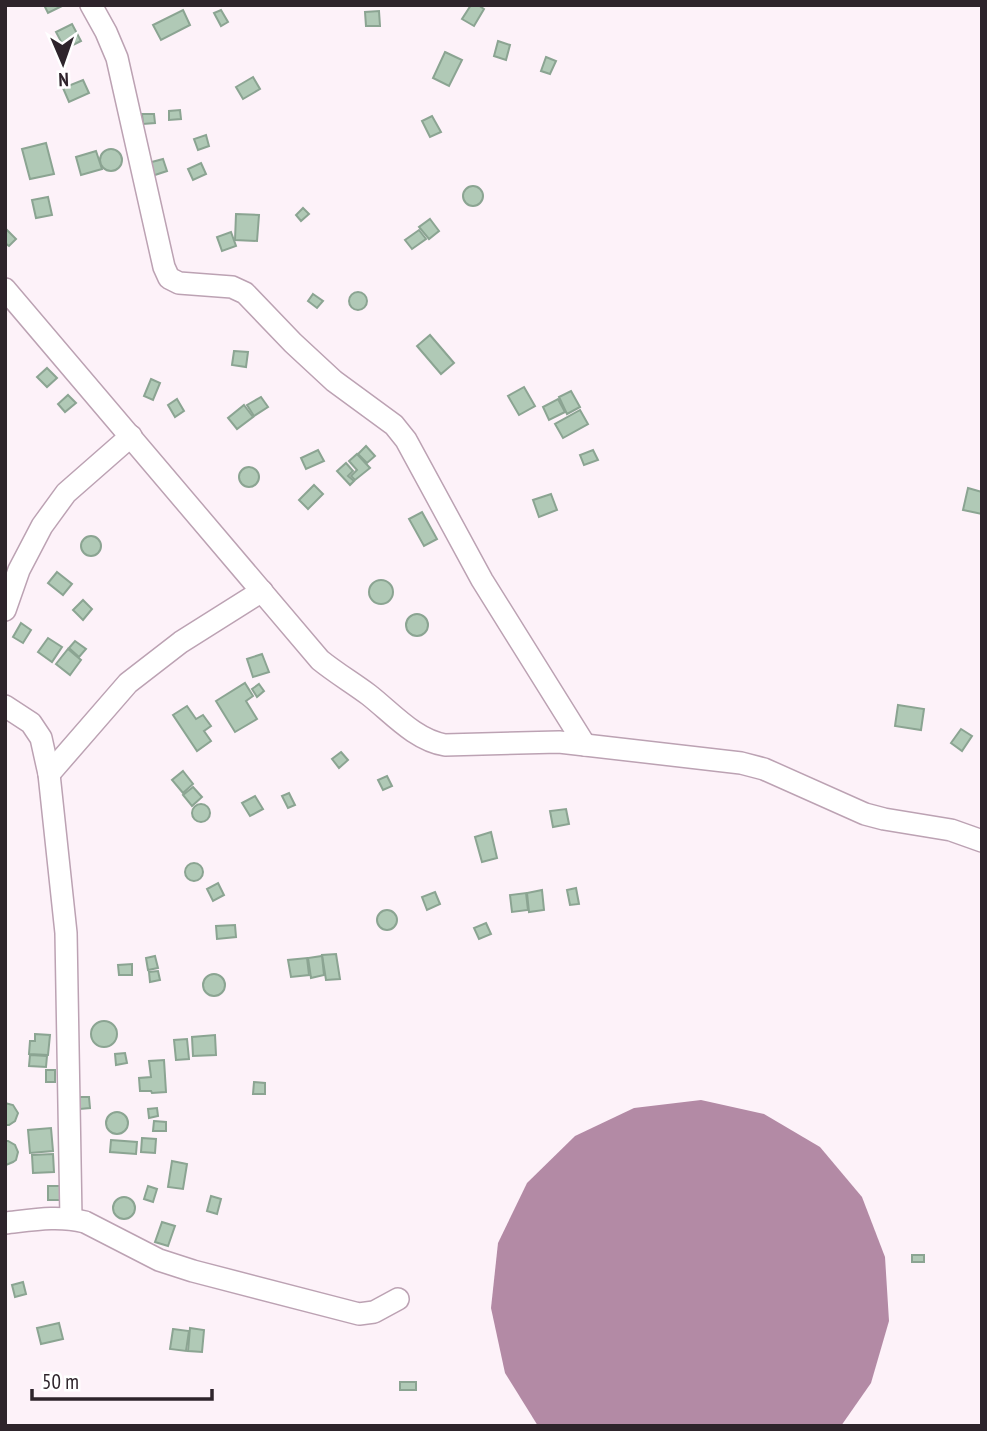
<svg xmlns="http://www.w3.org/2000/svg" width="987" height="1431" font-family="'PT Sans Narrow',sans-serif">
<rect width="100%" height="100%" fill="#fdf2f9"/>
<polygon fill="#b38aa5" points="701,1100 764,1114 820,1147 862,1197 885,1257 889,1321 871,1383 841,1426 538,1426 505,1373 491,1308 498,1243 527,1183 575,1136 634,1108"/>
<g fill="#b0c9b6" stroke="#8ba492" stroke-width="2">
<polygon points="44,5 64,5 48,13"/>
<polygon points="471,5 478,5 484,9 474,26 462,19"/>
<polygon points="183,10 190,25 161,40 153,25"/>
<polygon points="221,10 228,22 221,26 214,13"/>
<polygon points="379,11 380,26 366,26 365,12"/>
<polygon points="72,24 81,41 65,49 56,32"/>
<polygon points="498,41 510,45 506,60 494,56"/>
<polygon points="445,52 462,60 449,86 433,78"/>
<polygon points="546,57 556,61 550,74 541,71"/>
<polygon points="253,77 260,89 243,99 236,87"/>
<polygon points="83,80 89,93 69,102 63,88"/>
<polygon points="180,110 181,119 169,120 169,111"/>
<polygon points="142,114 154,114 155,123 143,124"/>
<polygon points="432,116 441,132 430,137 422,121"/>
<polygon points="206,135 209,146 198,150 194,139"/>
<polygon points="46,143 54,174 30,179 22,149"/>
<circle cx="111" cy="160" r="11"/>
<polygon points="96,151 102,169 81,175 76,157"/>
<polygon points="163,159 167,171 152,176 148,163"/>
<polygon points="201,163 206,174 193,180 188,169"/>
<circle cx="473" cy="196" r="10"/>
<polygon points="48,197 52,215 36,218 32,200"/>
<polygon points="303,208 309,214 301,221 296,215"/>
<polygon points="236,214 259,215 257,241 235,240"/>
<polygon points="430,219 439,231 429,239 419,227"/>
<polygon points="5,228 16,239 9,246 5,243"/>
<polygon points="419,230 426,239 412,249 405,240"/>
<polygon points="231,232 236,246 222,251 217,237"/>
<circle cx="358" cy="301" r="9"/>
<polygon points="313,294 323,301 317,308 308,301"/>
<polygon points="430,335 454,363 441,374 417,346"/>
<polygon points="234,351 248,352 246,367 232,365"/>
<polygon points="47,368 57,378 47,387 37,377"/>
<polygon points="151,379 160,383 153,400 144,396"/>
<polygon points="524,387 535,406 519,415 508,396"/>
<polygon points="571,391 580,407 567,414 559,397"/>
<polygon points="68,395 76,403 65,412 58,404"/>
<polygon points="261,397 268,407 254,416 247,405"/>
<polygon points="177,399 184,411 175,417 168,405"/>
<polygon points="558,399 565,412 549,420 543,407"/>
<polygon points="244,405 253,417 237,429 228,418"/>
<polygon points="580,410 588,424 563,438 555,424"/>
<polygon points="366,446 375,456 367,463 358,454"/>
<polygon points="318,450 324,461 306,469 301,458"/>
<polygon points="593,450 598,460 584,465 580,455"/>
<polygon points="357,454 370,468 355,480 351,476 357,470 349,461"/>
<polygon points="346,463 353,471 348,476 354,481 350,485 337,471"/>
<circle cx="249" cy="477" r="10"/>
<polygon points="314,485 323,494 308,509 299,500"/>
<polygon points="968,488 982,492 982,514 963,510"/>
<polygon points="551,494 557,510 539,517 533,500"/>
<polygon points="422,512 437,539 424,546 409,519"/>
<circle cx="91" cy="546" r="10"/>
<polygon points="57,572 72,584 63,595 48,583"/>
<circle cx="381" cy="592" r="12"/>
<polygon points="83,600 92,609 83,620 73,610"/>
<circle cx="417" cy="625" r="11"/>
<polygon points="21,623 31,630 23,643 13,637"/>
<polygon points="48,638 62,647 52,662 38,652"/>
<polygon points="75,641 86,649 79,657 69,648"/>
<polygon points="68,649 81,660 70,675 56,664"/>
<polygon points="262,654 269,672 253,677 247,659"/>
<polygon points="245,683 253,696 246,701 257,719 235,732 216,701"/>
<polygon points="259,684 264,691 257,697 252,689"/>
<polygon points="898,705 924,709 921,730 895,726"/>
<polygon points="187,706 196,719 203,715 211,726 204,731 211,741 197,751 173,715"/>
<polygon points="961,729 972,736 962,751 951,743"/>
<polygon points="341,752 348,760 339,768 332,759"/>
<polygon points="183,771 193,784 183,793 172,780"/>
<polygon points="387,776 392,786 383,790 378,780"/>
<polygon points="193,787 202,797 192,806 183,795"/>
<polygon points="289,793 295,805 288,808 282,796"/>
<polygon points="255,796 263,809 250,816 242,803"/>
<circle cx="201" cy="813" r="9"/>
<polygon points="566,809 569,824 553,827 550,811"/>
<polygon points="491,832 497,858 482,862 475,837"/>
<circle cx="194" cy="872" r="9"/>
<polygon points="218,883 224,895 213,901 207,889"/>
<polygon points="576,888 579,904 570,905 567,890"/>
<polygon points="542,890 544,910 529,912 527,893"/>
<polygon points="435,892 440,904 427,910 422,897"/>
<polygon points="526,893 528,910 512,912 510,895"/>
<circle cx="387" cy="920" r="10"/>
<polygon points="486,923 491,934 479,939 474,928"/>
<polygon points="235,925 236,937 217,939 216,926"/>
<polygon points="336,954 340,979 326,980 322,955"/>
<polygon points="155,956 158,968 148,970 146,958"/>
<polygon points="322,956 324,975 311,978 308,958"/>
<polygon points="307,958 309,975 291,977 288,960"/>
<polygon points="132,964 132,975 119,975 118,965"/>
<polygon points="158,971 160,980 150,982 149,972"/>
<circle cx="214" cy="985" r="11"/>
<circle cx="104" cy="1034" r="13"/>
<polygon points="35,1034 50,1035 48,1055 29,1054 30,1041 35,1041"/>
<polygon points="215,1035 216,1055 193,1056 192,1037"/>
<polygon points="187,1039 189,1059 176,1060 174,1040"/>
<polygon points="125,1053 127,1063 116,1065 115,1054"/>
<polygon points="30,1055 47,1056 46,1067 29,1066"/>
<polygon points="164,1060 166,1092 152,1093 151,1091 140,1091 139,1078 151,1077 149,1061"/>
<rect x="46" y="1070" width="9" height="12"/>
<polygon points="254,1082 265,1083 265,1094 253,1094"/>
<polygon points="79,1097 89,1097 90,1108 80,1109"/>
<polygon points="5,1103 13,1105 18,1113 15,1121 9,1125 5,1125"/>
<polygon points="157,1108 158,1116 149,1118 148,1109"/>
<circle cx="117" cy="1123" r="11"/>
<polygon points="154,1121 166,1122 166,1131 153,1131"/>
<polygon points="51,1128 53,1151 30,1153 28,1130"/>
<polygon points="142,1138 156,1139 155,1153 141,1152"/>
<polygon points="111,1140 137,1142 136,1154 110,1152"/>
<polygon points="5,1141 8,1141 15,1145 18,1152 16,1160 13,1162 6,1165"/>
<polygon points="53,1154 54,1172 33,1173 32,1155"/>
<polygon points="172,1161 187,1164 183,1189 168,1187"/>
<rect x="48" y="1186" width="13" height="14"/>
<polygon points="148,1186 157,1189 153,1202 144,1199"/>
<polygon points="211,1196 221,1199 217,1214 207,1211"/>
<circle cx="124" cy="1208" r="11"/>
<polygon points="162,1222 175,1226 168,1246 155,1242"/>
<rect x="912" y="1255" width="12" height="7"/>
<polygon points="23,1282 26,1294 15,1297 12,1285"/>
<polygon points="59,1323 63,1339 41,1344 37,1328"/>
<polygon points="190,1328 204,1330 202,1352 188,1351"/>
<polygon points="173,1329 189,1331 186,1351 170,1349"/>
<rect x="400" y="1382" width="16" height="8"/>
</g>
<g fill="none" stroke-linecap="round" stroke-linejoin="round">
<g stroke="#bca2b3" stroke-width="24">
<g id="street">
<polyline points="91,5 106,32 117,58 164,267 169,278 179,283 232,287 245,293 293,343 334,381 394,425 406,440 482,580 585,745"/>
<path d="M5,289l315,371c16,13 33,23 49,35 23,18 46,45 76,50l114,-3 182,21 23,6 101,45 19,5 67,11 31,11"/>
<polyline points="5,610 19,570 42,526 66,493 131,436"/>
<polyline points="5,706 31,723 41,738 49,774 66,933 71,1219"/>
<polyline points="49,774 128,683 181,642 262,591"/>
<path d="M5,1223c27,-3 53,-8 80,-1l74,38 34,11 166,43 15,-2 24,-13"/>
</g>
</g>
<use href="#street" stroke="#fff" stroke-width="21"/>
</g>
<rect width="987" height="1431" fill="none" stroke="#2e242b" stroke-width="14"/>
<g transform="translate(63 63) rotate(178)" stroke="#ffffff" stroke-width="5" paint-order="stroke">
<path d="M0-5L12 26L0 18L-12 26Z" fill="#2e242b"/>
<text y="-10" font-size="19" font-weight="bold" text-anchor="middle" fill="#2e242b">N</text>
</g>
<path d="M32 1389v10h180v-10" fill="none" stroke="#2e242b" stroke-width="3.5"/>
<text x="42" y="1389" font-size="21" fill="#2e242b" stroke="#ffffff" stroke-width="5" paint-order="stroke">50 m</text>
</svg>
